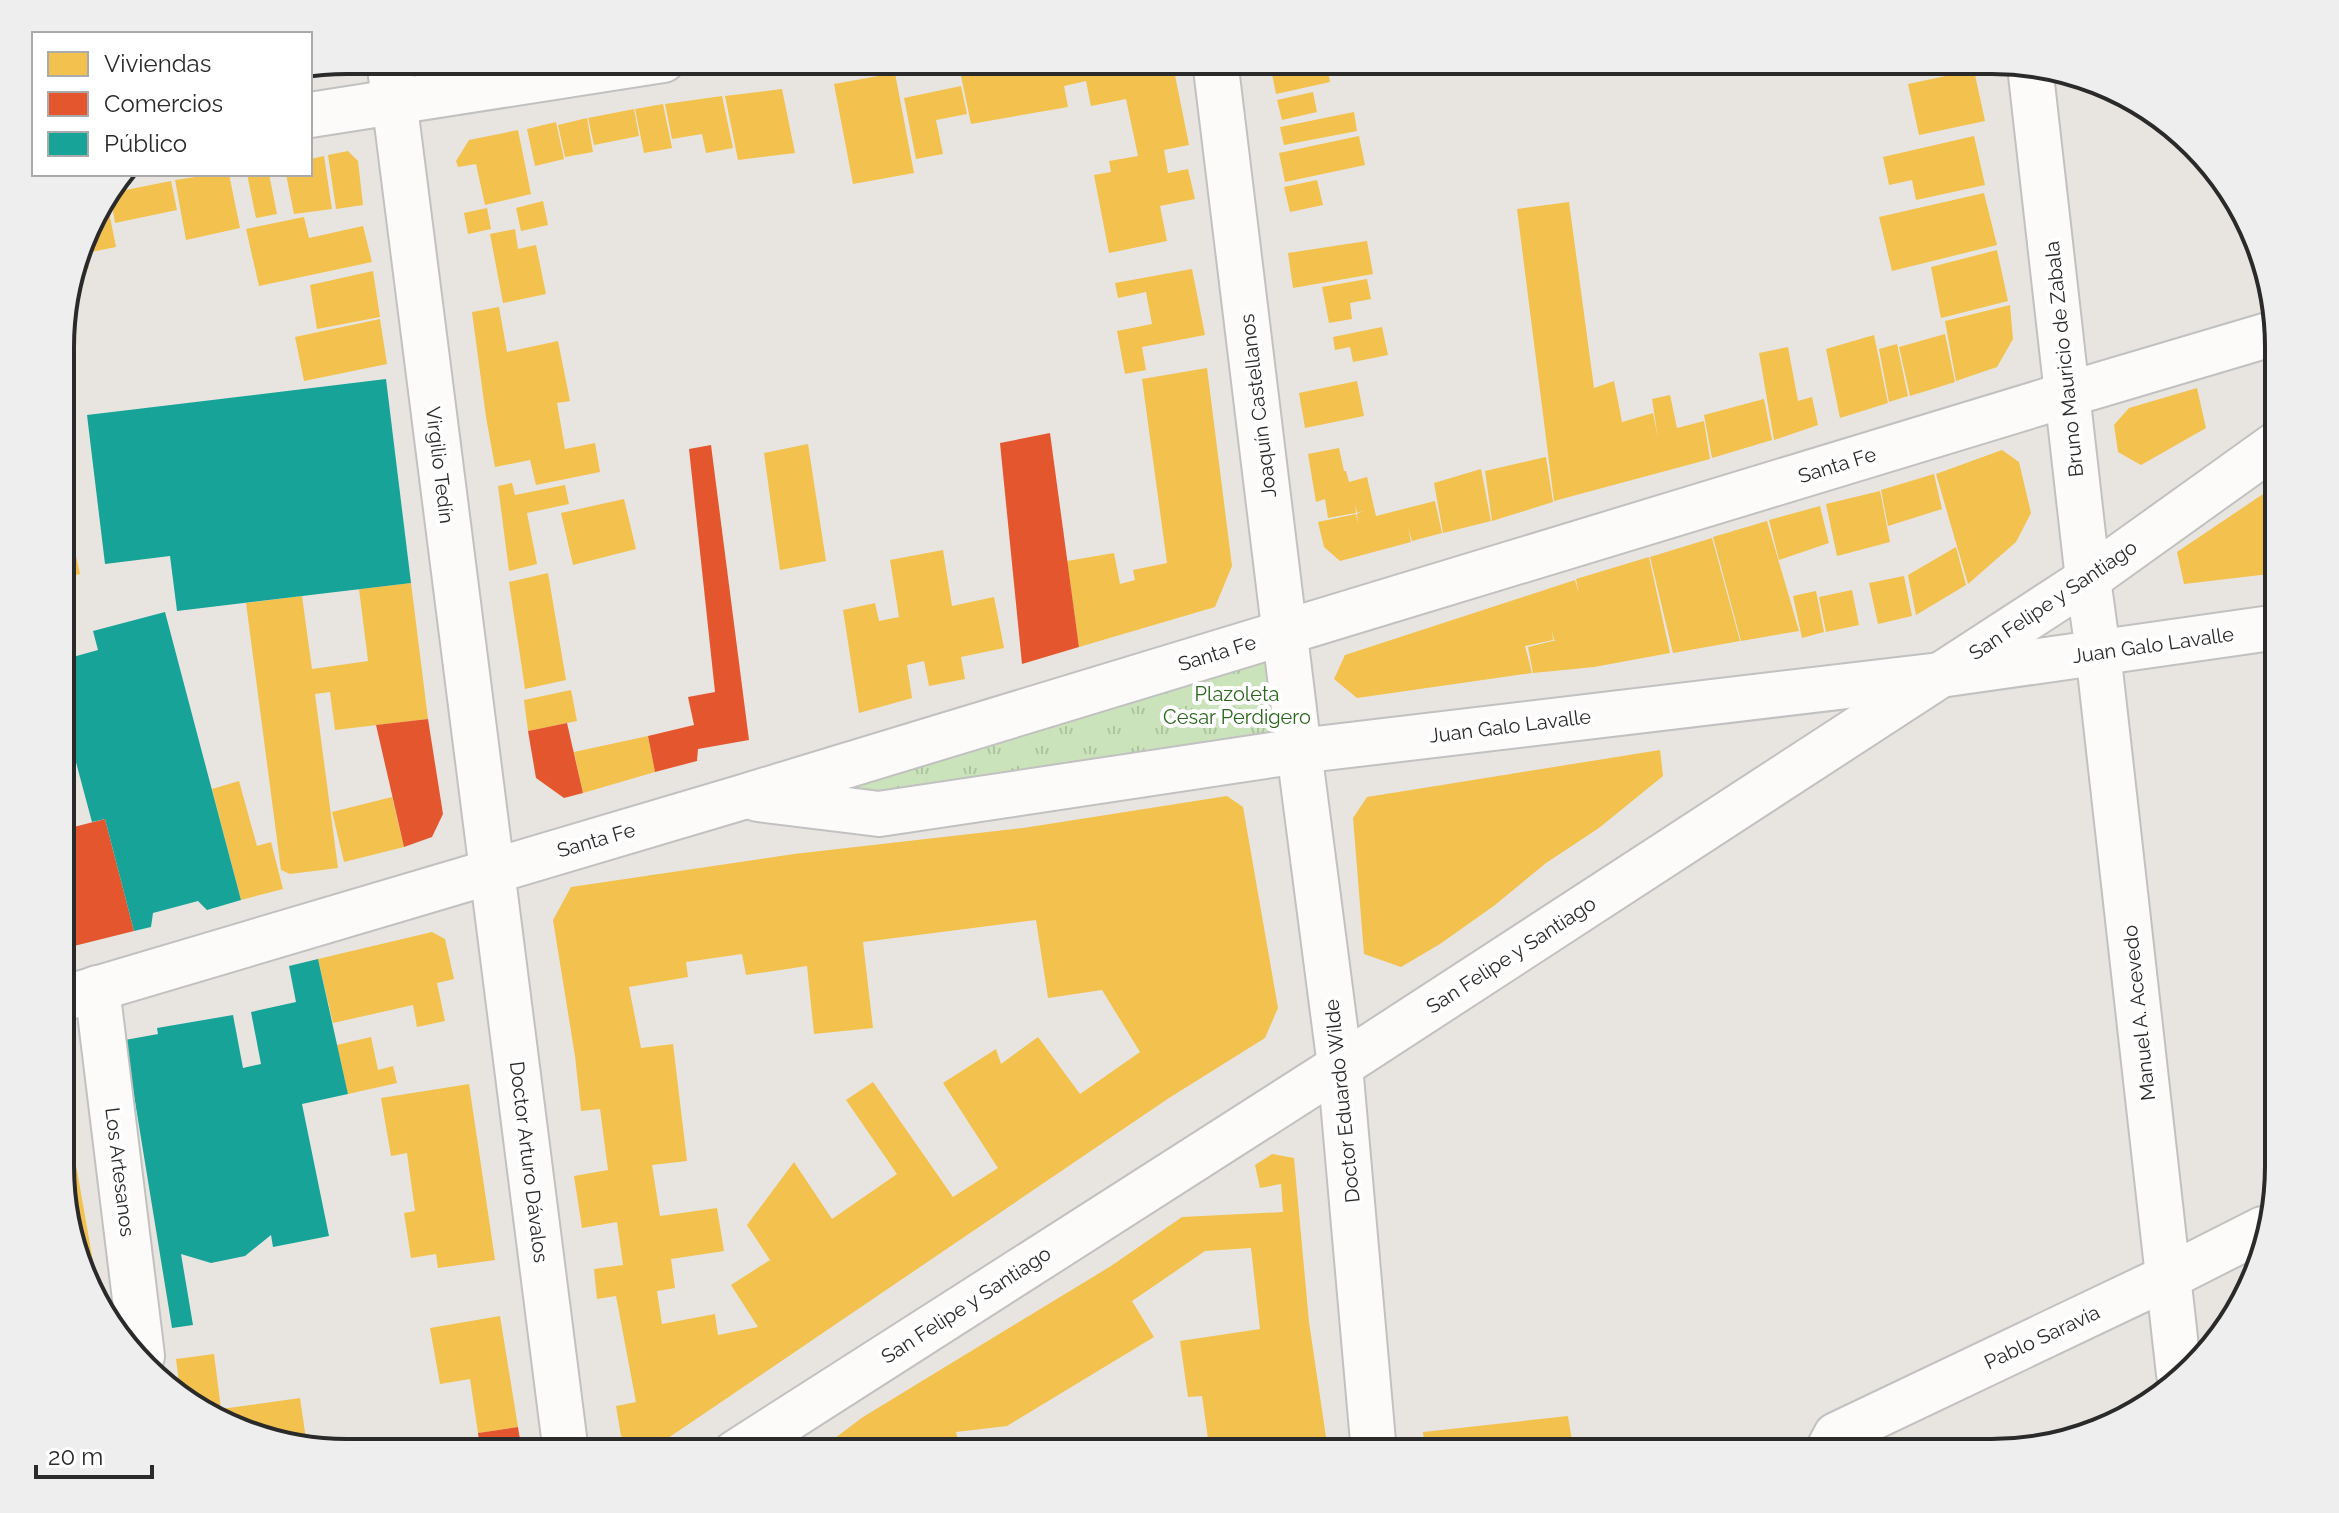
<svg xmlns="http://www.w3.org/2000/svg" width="2339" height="1513" font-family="Raleway,sans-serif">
<defs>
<pattern id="park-tufts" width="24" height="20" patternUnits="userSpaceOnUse" patternTransform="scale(2)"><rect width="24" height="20" fill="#cae3ba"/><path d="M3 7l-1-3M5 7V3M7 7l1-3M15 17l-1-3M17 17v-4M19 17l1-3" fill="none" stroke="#aec3a0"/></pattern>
</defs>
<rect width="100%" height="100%" fill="#e8e5e0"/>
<polygon fill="url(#park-tufts)" points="1282,640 1293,748 881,810 758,798"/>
<g fill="#f2c14e" fill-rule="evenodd">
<polygon points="997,60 1172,60 1189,145 1164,150 1168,173 1188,169 1195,199 1160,206 1167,241 1109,253 1094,175 1111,172 1109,161 1138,156 1126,99 1091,106 1086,81 1064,86 1068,107 971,124 959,66"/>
<polygon points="1270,60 1306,60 1307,61 1271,68"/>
<polygon points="1361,60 1417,60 1417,62 1363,71"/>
<polygon points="1906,60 1957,60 1958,63 1909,73"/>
<polygon points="1326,61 1330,82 1276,94 1272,74"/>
<polygon points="1974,70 1985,121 1919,135 1908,84"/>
<polygon points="895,73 914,173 853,184 834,84"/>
<polygon points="961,86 967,114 936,120 943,154 916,159 904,98"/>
<polygon points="782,89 795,153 738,160 725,96"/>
<polygon points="1313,92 1317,112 1282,120 1277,100"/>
<polygon points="722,96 733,148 706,153 702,134 672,139 665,104"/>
<polygon points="663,104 672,148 644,153 635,109"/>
<polygon points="634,109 639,136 594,145 588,118"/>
<polygon points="1354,112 1357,131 1284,145 1280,127"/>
<polygon points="587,118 593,152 565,157 558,125"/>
<polygon points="556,122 564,159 535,166 527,129"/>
<polygon points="518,130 531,194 485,205 476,164 458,167 456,161 469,140"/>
<polygon points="1359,136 1365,165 1285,182 1279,153"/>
<polygon points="1974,136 1985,185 1916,200 1912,180 1889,185 1883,157"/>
<polygon points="348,151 358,161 363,205 336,209 328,155"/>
<polygon points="324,156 332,209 294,214 286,174 310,174 310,159"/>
<polygon points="216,174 229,174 240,228 186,240 175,180"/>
<polygon points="247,174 269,174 277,214 256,218"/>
<polygon points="1317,180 1323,205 1290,212 1284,187"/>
<polygon points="171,181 177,210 115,223 110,193"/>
<polygon points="1984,193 1997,245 1892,271 1879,217"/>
<polygon points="543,201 548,225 521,231 516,208"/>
<polygon points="1569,202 1594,388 1614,381 1622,422 1653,413 1658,439 1652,399 1670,395 1677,428 1704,421 1710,459 1554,501 1517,209"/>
<polygon points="108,207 116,247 91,252 86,231 90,220 98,210"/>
<polygon points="487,208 491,229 468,234 464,213"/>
<polygon points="304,217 309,238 363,226 372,262 259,286 246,229"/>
<polygon points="515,229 518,249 536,245 546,294 503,303 490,234"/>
<polygon points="1367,241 1373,274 1293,288 1288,253"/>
<polygon points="83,242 89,268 74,271 76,266"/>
<polygon points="1997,250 2008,301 1941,318 1931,267"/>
<polygon points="1192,269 1205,335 1142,347 1146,370 1125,374 1117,331 1152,324 1146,292 1118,298 1115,283"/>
<polygon points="373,271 380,317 317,329 310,285"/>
<polygon points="1367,279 1371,299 1350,303 1352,319 1329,323 1322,287"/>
<polygon points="2010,305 2013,339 1997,367 1956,381 1945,321"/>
<polygon points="499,307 507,352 558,341 570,401 557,403 565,449 595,443 600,472 536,485 530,460 495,467 486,417 472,312"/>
<polygon points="380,319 387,364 304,381 295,337"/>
<polygon points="1382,327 1388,355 1353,362 1350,347 1335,350 1333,337"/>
<polygon points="1945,334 1955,382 1910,396 1899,347"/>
<polygon points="1874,335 1888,403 1840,418 1826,349"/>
<polygon points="1897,344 1908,396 1889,402 1879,349"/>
<polygon points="1788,347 1798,401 1812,397 1818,425 1774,440 1759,353"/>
<polygon points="1207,368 1232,566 1215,607 1079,647 1067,561 1114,553 1120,584 1135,580 1133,570 1167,563 1142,379"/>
<polygon points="1357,381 1364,416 1305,428 1299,393"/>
<polygon points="2197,388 2206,428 2141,465 2118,452 2114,425 2129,408"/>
<polygon points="1764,399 1772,440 1712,458 1704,415"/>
<polygon points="808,444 826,561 780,570 764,453"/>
<polygon points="1339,448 1344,471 1346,471 1349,482 1367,477 1376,516 1435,501 1442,533 1412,541 1408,528 1411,542 1340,561 1324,547 1318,522 1356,514 1358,524 1357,514 1363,511 1357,513 1355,504 1356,513 1328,518 1325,499 1316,502 1308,454"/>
<polygon points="2002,450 2019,462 2031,513 2016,542 1968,584 1936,474"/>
<polygon points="1546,457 1553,502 1492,521 1485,471"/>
<polygon points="1481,469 1491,521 1443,533 1434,483"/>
<polygon points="1934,474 1942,509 1888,526 1881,490"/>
<polygon points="512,483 515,495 565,485 569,504 527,513 537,564 509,571 498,486"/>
<polygon points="2278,484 2278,573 2184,584 2177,552"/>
<polygon points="1880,491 1890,542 1837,556 1826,504"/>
<polygon points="624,499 636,549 573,565 561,513"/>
<polygon points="1820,506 1829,543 1779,560 1769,520"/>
<polygon points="1767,521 1799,631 1741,641 1713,537"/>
<polygon points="71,532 80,574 62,578 62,533"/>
<polygon points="1712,538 1740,641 1673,653 1650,557"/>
<polygon points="1956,547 1966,585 1916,615 1908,575"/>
<polygon points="943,550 952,606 994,597 1004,648 961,657 965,679 929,686 924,661 907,665 912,698 859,713 843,610 875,603 879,621 899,617 890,560"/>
<polygon points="1649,557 1670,653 1594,667 1533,673 1528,647 1557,640 1554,640 1552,630 1553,640 1525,646 1532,673 1357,698 1334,679 1345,655 1575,580 1579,594 1576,579"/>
<polygon points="548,573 566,680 525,689 509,582"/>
<polygon points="1904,576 1912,616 1878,624 1869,583"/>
<polygon points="411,583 428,719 335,730 330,692 315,694 338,868 290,874 281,870 246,603 302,596 312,669 368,661 359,589"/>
<polygon points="1852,590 1859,625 1826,632 1819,597"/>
<polygon points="1816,591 1824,632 1802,638 1793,596"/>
<polygon points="571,690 577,721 528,731 524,700"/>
<polygon points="648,736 655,772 583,793 574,752"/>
<polygon points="1660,750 1663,776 1599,828 1546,863 1495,905 1440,944 1401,967 1364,954 1353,818 1367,797"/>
<polygon points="239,781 257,846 271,842 283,889 241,900 212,789"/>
<path d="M1227,796l16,11 35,201 -13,30 -96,60 -523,355 -25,-17 -5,-30 20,-4 -20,-106 -19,3 -3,-30 29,-4 -6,-43 -35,6 -8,-52 34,-6 -8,-61 -19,2 -6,-55 -22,-136 18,-33 223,-33 229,-26zM1036,920l12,78 54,-8 38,62 -60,42 -42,-57 -37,27 -5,-15 -53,34 55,85 -45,29 -80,-115 -27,18 51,74 -65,45 -38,-57 -47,63 23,35 -39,25 27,42 -40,8 -3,-21 -53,10 -5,-33 18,-3 -4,-29 53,-8 -7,-43 -57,8 -8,-51 35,-4 -14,-117 -32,4 -12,-61 59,-10 -2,-15 56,-8 4,21 61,-9 7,68 59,-6 -10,-86z"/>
<polygon points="392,797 404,847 344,862 332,812"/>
<polygon points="432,932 445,939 454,979 437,983 445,1021 417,1027 413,1005 333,1023 318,959"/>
<polygon points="371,1037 378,1070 393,1066 397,1083 348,1094 337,1045"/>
<polygon points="469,1084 495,1260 438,1268 436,1254 411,1258 404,1213 415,1211 407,1153 391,1156 381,1098"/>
<polygon points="62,1100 78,1176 102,1313 99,1310 62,1203"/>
<polygon points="1272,1154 1294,1158 1309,1322 1326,1437 1299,1442 1300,1453 1210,1453 1202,1396 1188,1397 1180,1341 1260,1329 1251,1248 1205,1251 1132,1301 1154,1337 1007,1426 956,1432 961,1453 815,1453 863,1417 1111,1266 1182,1217 1283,1212 1281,1184 1260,1188 1255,1165"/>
<polygon points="500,1316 518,1427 478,1433 470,1379 440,1384 430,1328"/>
<polygon points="214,1354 221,1409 300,1398 307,1446 255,1438 187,1404 181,1398 176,1359"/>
<polygon points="1568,1416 1574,1453 1425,1453 1423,1432"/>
<polygon points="1139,1443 1141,1453 1097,1453 1096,1451"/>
</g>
<g fill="#e4572e">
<polygon points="1050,433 1079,647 1022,664 1000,443"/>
<polygon points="711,445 749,740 698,749 697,761 655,772 648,736 694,725 688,697 715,692 689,449"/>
<polygon points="428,719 443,814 432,837 404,847 376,725"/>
<polygon points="567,723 583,793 564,798 536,778 528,731"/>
<polygon points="105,819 134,931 70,947 62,920 62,830"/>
<polygon points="518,1427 522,1453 481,1453 478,1433"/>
</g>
<g fill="#17a398">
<polygon points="386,379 411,583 177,611 170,556 105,564 87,415"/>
<polygon points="165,612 241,900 207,910 198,901 153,913 151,927 134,931 105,819 92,822 62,710 62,660 98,650 93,631"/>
<polygon points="318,959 348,1094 302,1104 329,1236 273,1247 271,1235 245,1256 211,1263 181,1254 193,1325 172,1328 125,1040 158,1034 157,1028 233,1015 243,1068 261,1064 251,1012 296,1002 289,966"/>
</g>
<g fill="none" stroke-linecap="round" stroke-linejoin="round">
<g stroke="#c2c1c1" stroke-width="48">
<g id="minor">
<polyline points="389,60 566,1453"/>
<polyline points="1215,60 1299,751 1340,1066 1374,1453"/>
<polyline points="2030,66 2088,579 2098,652 2179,1374"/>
<polyline points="310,115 663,60"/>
<polyline points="758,799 879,814 1299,751 1940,675 2278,627"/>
<polyline points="97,988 142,1356"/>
<polyline points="62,999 743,797 2069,394 2278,332"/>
<polyline points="1827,1452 1836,1435 2168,1277 2263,1229"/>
<polyline points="735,1453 1340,1066 2088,579 2278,443"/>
</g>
</g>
<use href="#minor" stroke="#fcfbfa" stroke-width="44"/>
</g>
<g text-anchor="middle" stroke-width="8" stroke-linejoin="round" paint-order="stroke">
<g font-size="20" fill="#2a2a2a" stroke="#fff">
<text transform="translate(2064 359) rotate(-96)" y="7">Bruno Mauricio de Zabala</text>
<text transform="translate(1258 406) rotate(-97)" y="7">Joaquín Castellanos</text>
<text transform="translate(440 465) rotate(83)" y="7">Virgilio Tedín</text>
<text transform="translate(1837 465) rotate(-17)" y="7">Santa Fe</text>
<text transform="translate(2053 600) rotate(-34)" y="7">San Felipe y Santiago</text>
<text transform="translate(2153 645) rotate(-8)" y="7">Juan Galo Lavalle</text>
<text transform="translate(1217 653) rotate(-17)" y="7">Santa Fe</text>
<text transform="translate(1510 726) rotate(-7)" y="7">Juan Galo Lavalle</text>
<text transform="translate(596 840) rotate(-16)" y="7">Santa Fe</text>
<text transform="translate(1511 955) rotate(-33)" y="7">San Felipe y Santiago</text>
<text transform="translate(2139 1013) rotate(-96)" y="7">Manuel A. Acevedo</text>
<text transform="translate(1342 1101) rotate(-96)" y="7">Doctor Eduardo Wilde</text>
<text transform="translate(529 1162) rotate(83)" y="7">Doctor Arturo Dávalos</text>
<text transform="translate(120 1172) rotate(83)" y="7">Los Artesanos</text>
<text transform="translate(966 1305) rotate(-33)" y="7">San Felipe y Santiago</text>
<text transform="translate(2042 1337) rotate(-25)" y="7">Pablo Saravia</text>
</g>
<g font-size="20" fill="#29661c" stroke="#fff">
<text x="1237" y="701">Plazoleta<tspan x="1237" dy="23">Cesar Perdigero</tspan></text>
</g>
</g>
<path d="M0 0H2339V1513H0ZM347 74H1992A273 273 0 0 1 2265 347V1166A273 273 0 0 1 1992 1439H347A273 273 0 0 1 74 1166V347A273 273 0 0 1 347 74Z" fill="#eee" fill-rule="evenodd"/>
<path fill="none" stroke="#2a2a2a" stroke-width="4" d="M347 74H1992A273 273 0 0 1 2265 347V1166A273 273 0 0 1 1992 1439H347A273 273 0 0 1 74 1166V347A273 273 0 0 1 347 74Z"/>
<rect x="32" y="32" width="280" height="144" fill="#ffffff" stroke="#aaaaaa" stroke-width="2"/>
<rect x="48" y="52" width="40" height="24" fill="#f2c14e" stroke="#aaaaaa" stroke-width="2"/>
<text x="104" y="72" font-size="24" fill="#2a2a2a">Viviendas</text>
<rect x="48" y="92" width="40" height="24" fill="#e4572e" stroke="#aaaaaa" stroke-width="2"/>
<text x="104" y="112" font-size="24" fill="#2a2a2a">Comercios</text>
<rect x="48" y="132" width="40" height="24" fill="#17a398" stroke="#aaaaaa" stroke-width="2"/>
<text x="104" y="152" font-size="24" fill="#2a2a2a">Público</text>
<path d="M36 1465v12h116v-12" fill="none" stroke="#2a2a2a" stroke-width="4"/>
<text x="48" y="1465" font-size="24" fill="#2a2a2a" stroke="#ffffff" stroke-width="6" paint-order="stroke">20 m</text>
</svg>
